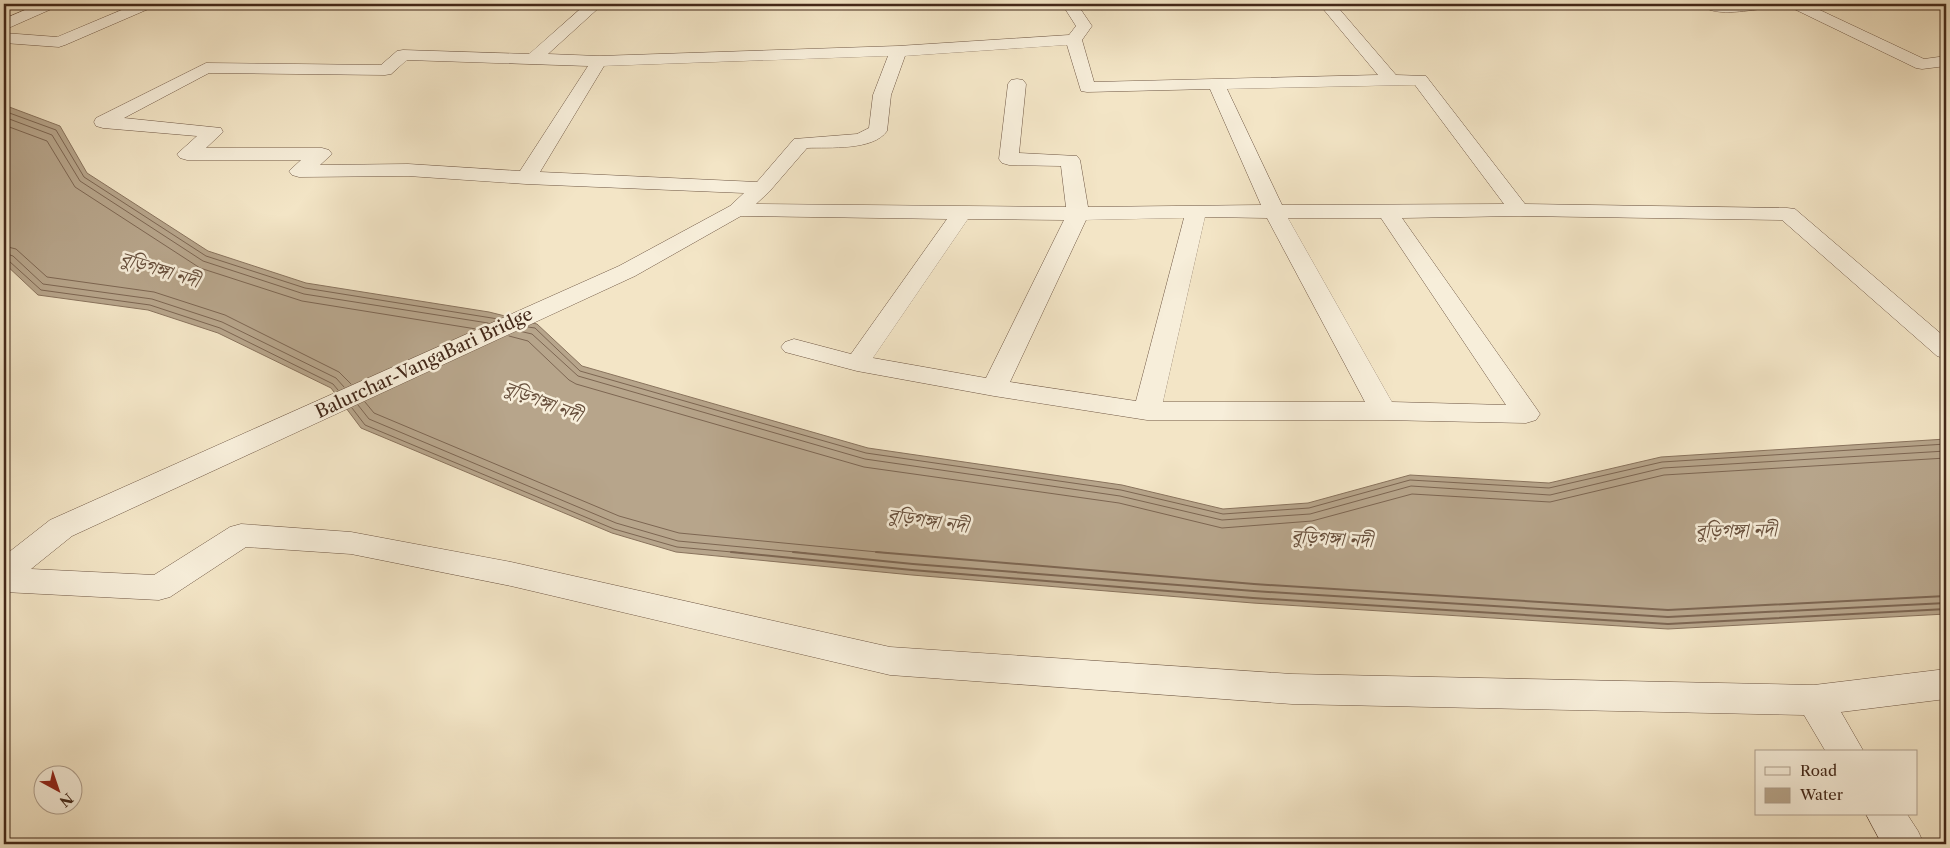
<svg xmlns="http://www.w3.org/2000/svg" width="1950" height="848" font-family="'Libre Caslon Text','Noto Serif Bengali',serif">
<rect width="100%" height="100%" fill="#f3e5c6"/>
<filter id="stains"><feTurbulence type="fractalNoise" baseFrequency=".004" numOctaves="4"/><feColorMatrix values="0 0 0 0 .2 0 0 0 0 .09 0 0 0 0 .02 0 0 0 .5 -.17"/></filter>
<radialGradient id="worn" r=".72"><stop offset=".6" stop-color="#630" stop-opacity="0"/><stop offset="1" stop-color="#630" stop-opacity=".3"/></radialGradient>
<polygon fill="#b7a58b" stroke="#89735d" points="4,105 60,126 87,173 208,251 306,283 489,312 537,324 582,366 868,448 1122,485 1223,509 1308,503 1410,475 1549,483 1661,457 1946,439 1946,614 1668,629 1253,603 912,575 676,552 612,533 361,428 331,388 218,333 148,310 38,295 4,263"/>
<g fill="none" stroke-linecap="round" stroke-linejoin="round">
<g stroke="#7d6652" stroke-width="1">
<polyline points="4,111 56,130 84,177 206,256 305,288 498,319"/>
<polyline points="4,117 52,135 80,181 203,261 304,294 488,323"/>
<polyline points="4,125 47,141 75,187 200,268 302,301 476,329"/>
<polyline points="4,246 16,249 47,277 154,292 225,315 339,372 351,384"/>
<polyline points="4,253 13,256 43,284 152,299 222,322 336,378 344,387"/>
<polyline points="4,260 9,261 41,290 150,305 220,328 333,384 338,390"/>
<polyline points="528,327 535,328 580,371 866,453 1121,490 1223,514 1309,508 1410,480 1549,488 1662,462 1946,444"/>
<polyline points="519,331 532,334 578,376 865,459 1120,496 1222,520 1310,514 1411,486 1550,495 1663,468 1946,451"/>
<polyline points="509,336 528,341 569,380 576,384 864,467 1119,503 1222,528 1312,521 1412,494 1550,502 1664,475 1946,458"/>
<polyline points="365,402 374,413 619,516 679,533 888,553"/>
<polyline points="358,405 369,419 616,523 678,541 806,553"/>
<polyline points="352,408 365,425 614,529 677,547 743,553"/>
</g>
<g stroke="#7d6652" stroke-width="2">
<polyline points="731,552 912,570 1253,598 1668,624 1946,609"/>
<polyline points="793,552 913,564 1254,591 1668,617 1946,603"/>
<polyline points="876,552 1254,584 1668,610 1946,596"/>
</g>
<g stroke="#6f5744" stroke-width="1">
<g id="minor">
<polygon points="39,4 59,4 56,7 4,30 4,19"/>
<polygon points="136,4 156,4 153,7 65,45 59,47 4,43 4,33 57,37"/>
<path d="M586,4h17l-55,50 51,2 299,-10 171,-11 7,-9 -14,-22h15l15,22 -10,14 12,42 284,-7 -59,-71h16l61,71 30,1 99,128 262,4 8,1 151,129v21l-9,-3 -155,-136 -263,-4 -117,2 134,190 4,6 -4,6 -10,3 -143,-3h-236l-153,-24 -137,-25 -72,-19 -4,-5 4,-5 9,-3 57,15 96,-135 -206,-3 -106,60 -563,260 -41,33 123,6 76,-48 11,-3 110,8 160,30 379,85 402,27 522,11 132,-16v30l-105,13 23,40h-38l-22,-37 -512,-11 -402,-29 -379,-89 -160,-32 -105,-7 -76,50 -11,3 -155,-8v-36l46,-36 569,-254 111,-60 14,-13 -218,-9 -118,-8 -109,1 -7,-2 -3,-4 12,-11h-114l-7,-2 -3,-4 20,-18 -94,-8 -7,-2 -2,-4 2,-4 110,-55 175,2 16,-14 6,-1 126,4zM1067,45l14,46 6,1 123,-3 51,116 -173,2 -8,-47 -3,-4 -58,-3 7,-69 -3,-4 -6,-1 -6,1 -3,4 -9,75 3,4 7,2 52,1 5,41 -310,-3 13,-12 38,-44c22,-1 66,3 80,-17l4,-36 14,-39zM888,56l-15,39 -4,33 -12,6 -63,5 -37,43 -217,-10 64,-106zM407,60l181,6 -68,105 -112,-7 -88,1 12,-11 -3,-4 -7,-2h-116l17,-16 -2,-4 -97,-10 85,-45 176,2 6,-1zM1415,85l89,119 -222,1 -55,-116zM1205,217l62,1 98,184h-202zM1184,218l-48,183 -126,-19 76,-162zM1288,218h93l125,187 -114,-3zM968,219l96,1 -78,158 -113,-20z"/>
<path d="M1701,4h70l-3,3 -5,2c-16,1 -51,9 -62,-5z"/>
<polygon points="1787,4 1807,4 1924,59 1946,56 1946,66 1922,69 1916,68 1790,7"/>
<polygon points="1866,814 1907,814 1918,831 1924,844 1882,844"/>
</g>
</g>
<use href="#minor" fill="#f7eeda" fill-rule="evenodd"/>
</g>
<g text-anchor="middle" stroke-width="5" stroke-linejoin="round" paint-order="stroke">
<g font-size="18" fill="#432819" stroke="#f7eeda">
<text transform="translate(424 363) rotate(-25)" y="6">Balurchar-VangaBari Bridge</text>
</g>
<g font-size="19" font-style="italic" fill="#664e3b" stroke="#f7eeda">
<text transform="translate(160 269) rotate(17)" y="7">বুড়িগঙ্গা নদী</text>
<text transform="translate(543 401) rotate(21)" y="7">বুড়িগঙ্গা নদী</text>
<text transform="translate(928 520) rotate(8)" y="7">বুড়িগঙ্গা নদী</text>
<text transform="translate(1736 530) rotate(-1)" y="7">বুড়িগঙ্গা নদী</text>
<text transform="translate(1332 538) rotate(3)" y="7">বুড়িগঙ্গা নদী</text>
</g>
</g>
<rect width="1950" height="848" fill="none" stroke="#f3e5c6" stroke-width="20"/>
<rect x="5" y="5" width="1940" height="838" fill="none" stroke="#432819" stroke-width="2.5"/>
<rect x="10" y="10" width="1930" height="828" fill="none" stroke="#432819"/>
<rect x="1755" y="750" width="162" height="65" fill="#f7eeda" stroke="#af9f8d"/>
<rect x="1765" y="767" width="25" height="8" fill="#f7eeda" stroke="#af9f8d"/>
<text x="1800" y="776" font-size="15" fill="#432819">Road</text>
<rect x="1765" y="788" width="25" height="15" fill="#b7a58b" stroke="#af9f8d"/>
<text x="1800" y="800" font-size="15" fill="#432819">Water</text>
<g transform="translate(58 790) rotate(140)"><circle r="24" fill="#f7eeda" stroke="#af9f8d"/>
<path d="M0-4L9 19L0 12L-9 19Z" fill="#8f2418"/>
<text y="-8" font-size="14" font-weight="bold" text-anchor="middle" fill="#432819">N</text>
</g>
<rect width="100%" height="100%" filter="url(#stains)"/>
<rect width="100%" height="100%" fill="url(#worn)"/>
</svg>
